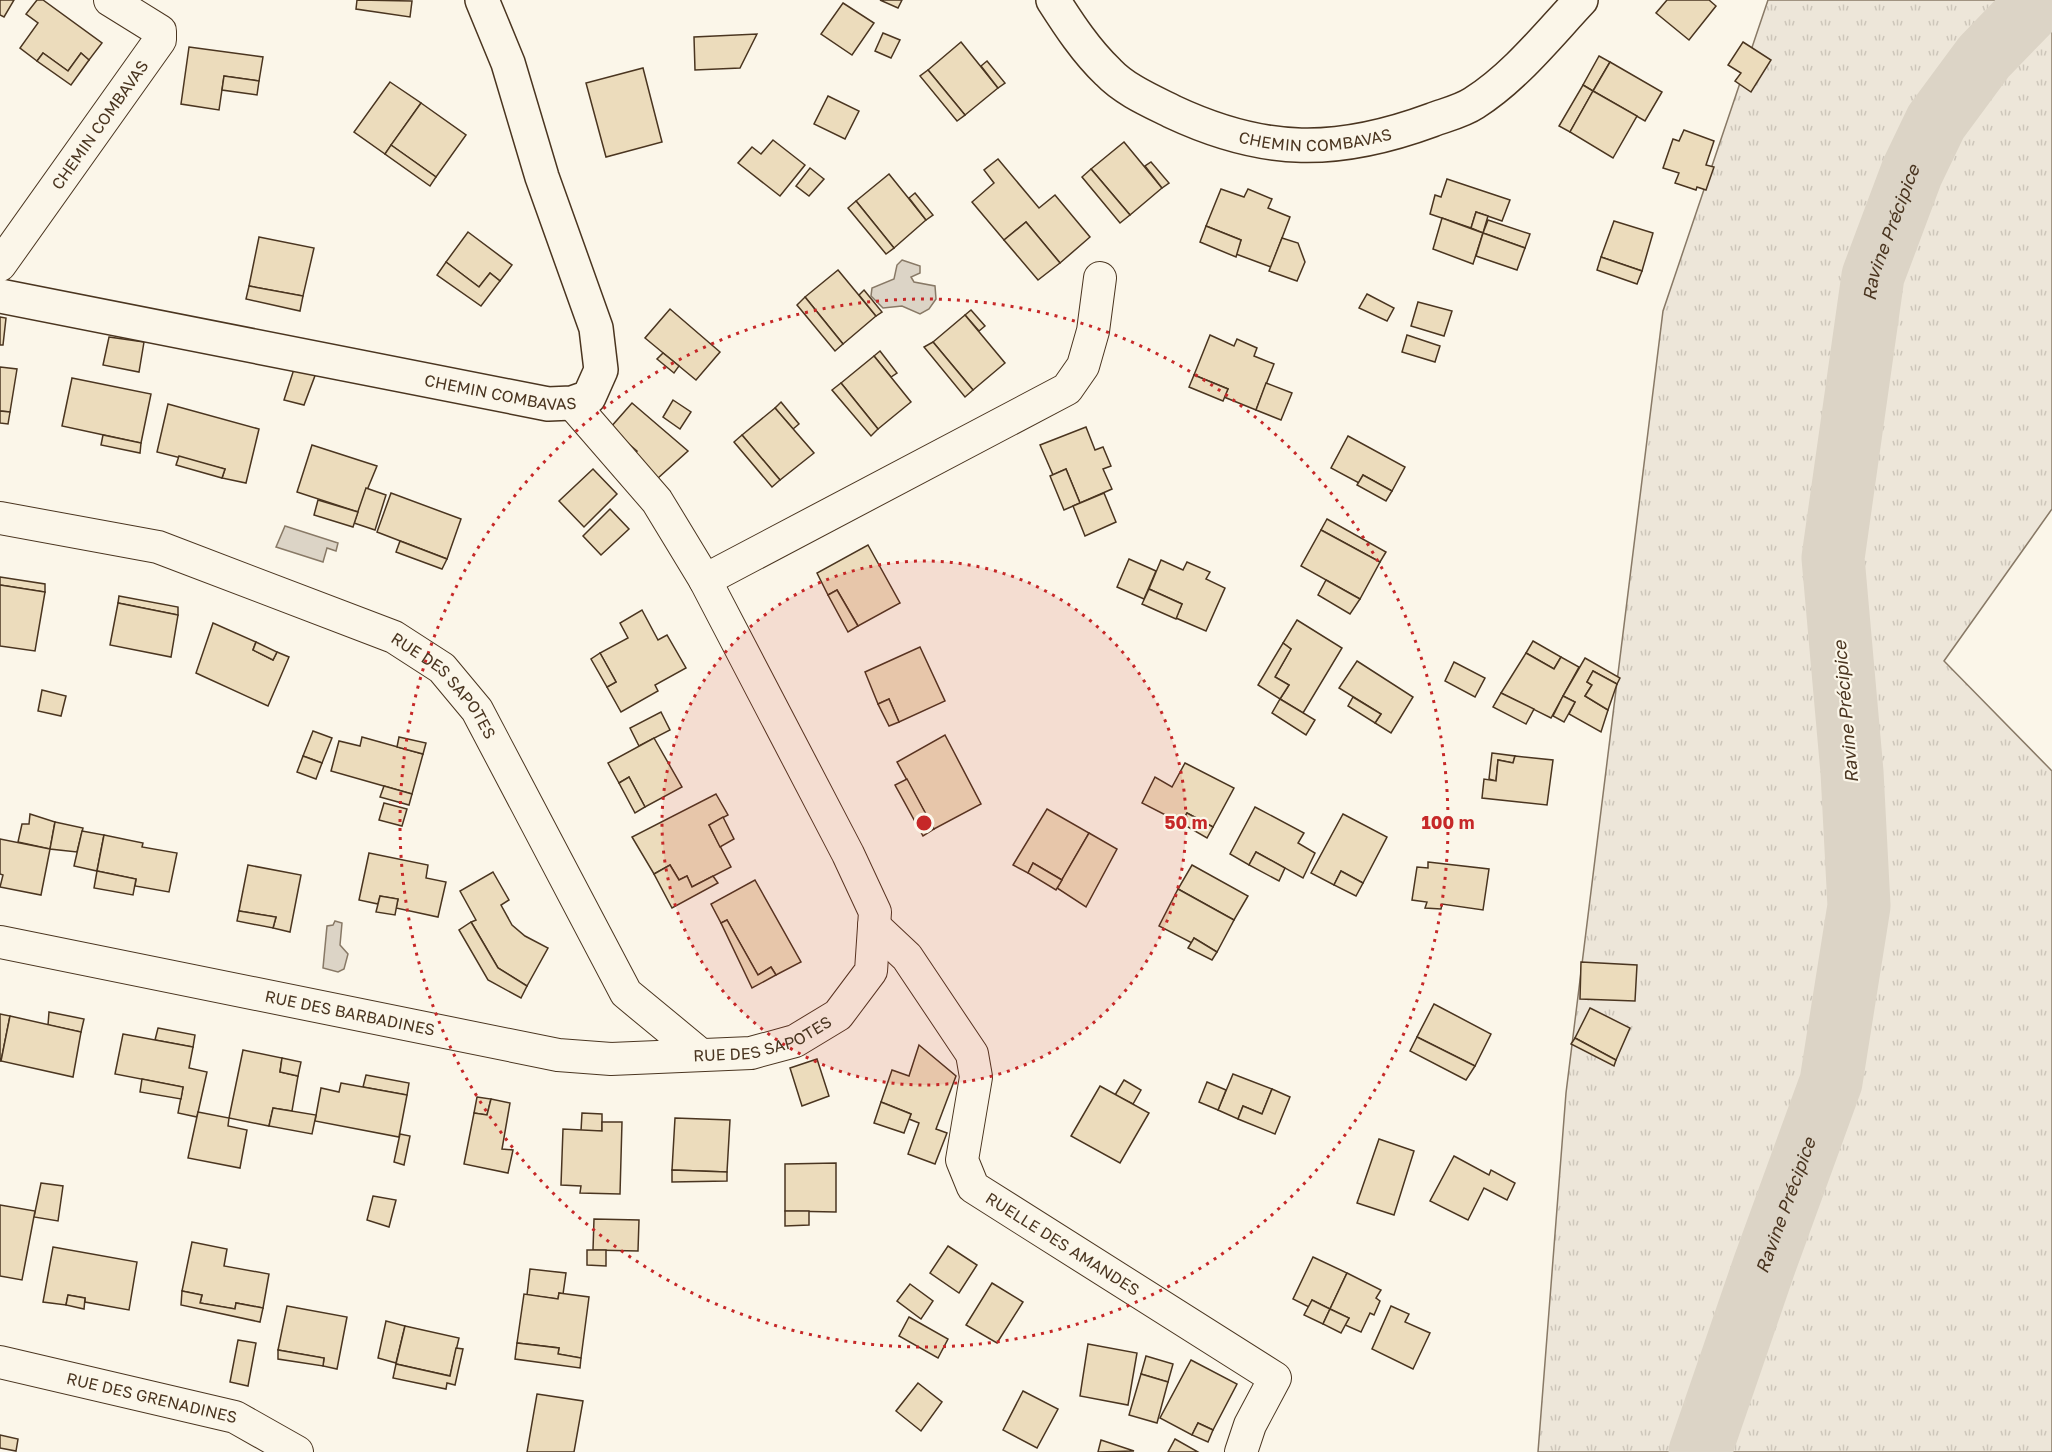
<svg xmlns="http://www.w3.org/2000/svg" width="2052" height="1452" font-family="'Golos Text',sans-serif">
<defs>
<pattern id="grass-tufts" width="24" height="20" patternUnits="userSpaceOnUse" patternTransform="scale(1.5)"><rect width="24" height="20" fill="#ede6d9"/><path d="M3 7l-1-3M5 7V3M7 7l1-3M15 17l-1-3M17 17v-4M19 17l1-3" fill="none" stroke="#cdc6ba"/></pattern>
</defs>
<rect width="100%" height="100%" fill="#fbf6e9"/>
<polygon fill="url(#grass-tufts)" stroke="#887966" stroke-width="1.5" points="1768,0 2052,0 2052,509 1944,661 2052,771 2052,1452 1538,1452 1566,1093 1663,311"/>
<g fill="#dcd4c6" stroke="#887966" stroke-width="1.5">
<polygon points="902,260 920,266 920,273 911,277 914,282 935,286 936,299 929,309 920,314 902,306 883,308 871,296 872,288 894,279 897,265"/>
<polygon points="285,526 338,543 336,551 327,548 323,562 276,547"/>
<polygon points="335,921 342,923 340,945 348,954 344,969 338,972 323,968 327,926 333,925"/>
</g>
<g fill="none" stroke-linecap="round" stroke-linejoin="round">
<path stroke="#dcd4c6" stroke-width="63" id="s1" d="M1700,1452l64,-186 67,-184 28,-176 -7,-134 -19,-214 40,-282 39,-104 24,-50 48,-65 55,-57"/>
</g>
<g fill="#ecdcbc" stroke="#4a3520" stroke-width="1.5">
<polygon points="0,0 14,0 4,17 0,15"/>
<polygon points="37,0 43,0 102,43 89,60 81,53 68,71 43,53 37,61 20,48 38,23 26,14"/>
<polygon points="357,0 412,1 410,17 356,9"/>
<polygon points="880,0 902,0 898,8"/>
<polygon points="1667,0 1709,0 1716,6 1689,40 1656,13"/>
<polygon points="843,3 874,23 852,55 821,34"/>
<polygon points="883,33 900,40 891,58 875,51"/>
<polygon points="757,34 740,68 695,70 694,37"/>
<polygon points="961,42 998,88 965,115 928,70"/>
<polygon points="1743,42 1771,60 1751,92 1735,81 1741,73 1728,65"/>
<polygon points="189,47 263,57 259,81 224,76 219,110 181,104"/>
<polygon points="43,53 68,71 81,53 89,60 71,85 37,61"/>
<polygon points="1599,56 1610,62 1593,91 1583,85"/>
<polygon points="987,61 1005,83 998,88 981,66"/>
<polygon points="1610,62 1662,92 1645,121 1593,91"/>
<polygon points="643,68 662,142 606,157 586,83"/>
<polygon points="928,70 965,115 957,121 920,76"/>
<polygon points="224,76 259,81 257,95 222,90"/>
<polygon points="390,82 421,103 385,154 354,132"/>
<polygon points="1583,85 1593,91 1570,132 1559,126"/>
<polygon points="1593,91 1637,116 1613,158 1570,132"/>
<polygon points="828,96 859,111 845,139 814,124"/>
<polygon points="421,103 466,135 436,177 391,145"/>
<polygon points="1684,130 1714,141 1706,165 1714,167 1706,190 1697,187 1696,190 1675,183 1679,173 1663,168 1673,139 1679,141"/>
<polygon points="773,140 805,165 780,196 738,163 752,147 761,154"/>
<polygon points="1124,142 1162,188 1130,215 1091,169"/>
<polygon points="391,145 436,177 430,186 385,154"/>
<polygon points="998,159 1039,208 1055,195 1090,237 1060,263 1026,222 1004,240 972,202 994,183 984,170"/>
<polygon points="1151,162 1169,183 1162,188 1145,166"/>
<polygon points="810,168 824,179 809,196 796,186"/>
<polygon points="1091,169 1130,215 1120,223 1082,177"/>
<polygon points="889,174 926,220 894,248 856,201"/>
<polygon points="1447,179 1510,200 1502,221 1476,212 1471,228 1430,214 1435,195 1441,197"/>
<polygon points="1221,189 1244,197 1248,189 1272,199 1268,208 1290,217 1271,267 1236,254 1241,240 1206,226"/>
<polygon points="915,193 933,215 926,220 909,198"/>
<polygon points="856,201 894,248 886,254 848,208"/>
<polygon points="1476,212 1488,216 1483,233 1471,228"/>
<polygon points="1442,218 1483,233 1473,264 1433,249"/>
<polygon points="1488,220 1530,234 1525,248 1483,233"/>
<polygon points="1614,221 1653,233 1642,271 1601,257"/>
<polygon points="1026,222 1060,263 1038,280 1004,240"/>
<polygon points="1206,226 1241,240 1236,257 1200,242"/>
<polygon points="468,232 512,265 500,281 490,273 479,287 446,262"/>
<polygon points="1483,233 1525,248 1517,270 1476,256"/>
<polygon points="259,237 314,248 303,296 249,286"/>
<polygon points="1282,238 1298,243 1305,262 1297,281 1269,271"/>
<polygon points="1601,257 1642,271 1637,284 1597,270"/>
<polygon points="446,262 479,287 490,273 500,281 481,306 437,275"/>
<polygon points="838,270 876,316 843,344 805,297"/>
<polygon points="249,286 303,296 300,311 246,299"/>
<polygon points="864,290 882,312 876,316 859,295"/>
<polygon points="1367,294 1394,308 1387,321 1359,308"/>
<polygon points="805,297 843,344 835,351 797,305"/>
<polygon points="1418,302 1452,311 1444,336 1411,326"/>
<polygon points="670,309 720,352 696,380 645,338"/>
<polygon points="971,310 985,326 979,331 965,315"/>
<polygon points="965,315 1005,363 973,390 933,342"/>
<polygon points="0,317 6,318 3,345 0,345"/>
<polygon points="1210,335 1234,346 1237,339 1257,348 1254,356 1274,364 1256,410 1224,397 1228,389 1194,375"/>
<polygon points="1407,335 1440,346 1435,362 1402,352"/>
<polygon points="109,337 144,342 139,372 103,365"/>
<polygon points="933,342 973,390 965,397 924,347"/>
<polygon points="880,351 897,373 891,377 874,356"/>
<polygon points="663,353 679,366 674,373 657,359"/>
<polygon points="874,356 911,402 878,429 841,383"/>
<polygon points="0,367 17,369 10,412 0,411"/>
<polygon points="294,369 316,373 304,405 284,400"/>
<polygon points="1194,375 1228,389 1223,401 1189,387"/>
<polygon points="72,378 151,394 141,443 62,426"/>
<polygon points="841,383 878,429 871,436 832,390"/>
<polygon points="1266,383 1292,393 1281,420 1256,410"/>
<polygon points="673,400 691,412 680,429 663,417"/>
<polygon points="781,402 799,424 793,429 775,408"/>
<polygon points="632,403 688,451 658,478 632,457 637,451 610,428"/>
<polygon points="168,404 259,429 246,483 222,478 225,469 157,452"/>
<polygon points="775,408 814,453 780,480 742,435"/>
<polygon points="0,411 10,412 8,424 0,423"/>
<polygon points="1086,427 1095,450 1103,447 1111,466 1103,469 1112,489 1080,503 1066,469 1053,475 1040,445"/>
<polygon points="103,435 141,443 140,453 101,445"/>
<polygon points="742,435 780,480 772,487 734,442"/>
<polygon points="1348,436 1405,467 1392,491 1363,475 1359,483 1331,468"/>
<polygon points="312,445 377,466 358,512 297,492"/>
<polygon points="179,456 225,469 222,478 176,465"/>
<polygon points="593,469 617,494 584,527 559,501"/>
<polygon points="1066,469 1080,503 1064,510 1050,476"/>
<polygon points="1363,475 1392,491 1386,501 1357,485"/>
<polygon points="366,488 386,495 375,530 354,523"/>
<polygon points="391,493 461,519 447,559 377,532"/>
<polygon points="1104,493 1116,522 1085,536 1073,506"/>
<polygon points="318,500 358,512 353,527 314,515"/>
<polygon points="610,509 629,529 601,555 583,536"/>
<polygon points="1327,519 1386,552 1380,562 1321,530"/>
<polygon points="1321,530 1380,562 1360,599 1301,566"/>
<polygon points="400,541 447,559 442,569 396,552"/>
<polygon points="868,545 900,603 858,626 837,590 828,595 817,573"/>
<polygon points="1129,559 1156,571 1144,599 1117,587"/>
<polygon points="1161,560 1183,570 1187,562 1210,572 1206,579 1225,588 1206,631 1176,618 1182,604 1149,589"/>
<polygon points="0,577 45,584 45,592 0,585"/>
<polygon points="1326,580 1360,599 1350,614 1318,595"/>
<polygon points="0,585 45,592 35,651 0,646"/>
<polygon points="1149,589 1182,604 1176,619 1142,604"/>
<polygon points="837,590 858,626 848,632 828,595"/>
<polygon points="119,596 178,607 178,615 118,603"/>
<polygon points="118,603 178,615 171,657 110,645"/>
<polygon points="642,610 658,640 667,635 686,668 655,685 658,691 621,712 607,687 616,682 600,653 628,638 620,623"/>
<polygon points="1297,620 1342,648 1303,713 1280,699 1289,685 1275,677 1291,649 1283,643"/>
<polygon points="213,623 256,642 253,650 273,660 277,652 289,657 268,706 196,673"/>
<polygon points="1533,641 1561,657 1554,669 1526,653"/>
<polygon points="256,642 277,652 273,660 253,650"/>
<polygon points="1283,643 1291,649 1275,677 1289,685 1280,699 1258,685"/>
<polygon points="920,647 945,701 899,722 889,699 878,704 865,672"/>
<polygon points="600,653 616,682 607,687 591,659"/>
<polygon points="1526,653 1554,669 1561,657 1579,667 1551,718 1501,693"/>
<polygon points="1585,658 1620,678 1617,684 1593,671 1587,682 1592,685 1585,696 1608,710 1601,732 1569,714 1575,702 1563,696"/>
<polygon points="1357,661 1413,697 1391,733 1375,723 1381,714 1339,688"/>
<polygon points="1454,662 1485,678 1475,697 1445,681"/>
<polygon points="1593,671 1617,684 1608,710 1585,696 1592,685 1587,682"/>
<polygon points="42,690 66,696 61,716 38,711"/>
<polygon points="1501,693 1534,709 1526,724 1493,707"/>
<polygon points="1563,696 1575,702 1564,722 1553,716"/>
<polygon points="1353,697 1381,714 1375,723 1348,706"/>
<polygon points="889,699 899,722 889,726 878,704"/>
<polygon points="1280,699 1315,720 1306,735 1272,713"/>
<polygon points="661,712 670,730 639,746 630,728"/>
<polygon points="313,731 332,738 322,763 303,756"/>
<polygon points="945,735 981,804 934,829 897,762"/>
<polygon points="362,737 423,754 412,794 331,771 339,741 360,746"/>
<polygon points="399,737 426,743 423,754 397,747"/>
<polygon points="654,738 682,787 645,807 629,777 619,783 608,763"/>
<polygon points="1492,753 1515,756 1513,763 1498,760 1496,781 1489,779"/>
<polygon points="303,756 322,763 316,779 297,772"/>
<polygon points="1515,756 1553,760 1547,805 1482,798 1484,779 1496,781 1498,760 1513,763"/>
<polygon points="1185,763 1234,788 1213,827 1187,813 1181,823 1142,803 1155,777 1172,787"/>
<polygon points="629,777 645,807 635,813 619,783"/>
<polygon points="907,779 934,829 923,836 895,785"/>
<polygon points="384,786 412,794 409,805 380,797"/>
<polygon points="716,794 728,815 709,825 731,867 692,887 687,876 679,880 670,865 654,874 632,837"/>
<polygon points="384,803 407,809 402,826 379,820"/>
<polygon points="1255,807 1304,833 1298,843 1315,853 1303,878 1256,852 1249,865 1230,854"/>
<polygon points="1047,809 1089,833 1062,880 1033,863 1028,873 1013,865"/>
<polygon points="1187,813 1213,827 1207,838 1181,823"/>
<polygon points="30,814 55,822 50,849 18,842 22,824 29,824"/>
<polygon points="1343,814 1387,837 1363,883 1341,871 1334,885 1311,873"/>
<polygon points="723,817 734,839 720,847 709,825"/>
<polygon points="55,822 83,828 77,852 50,849"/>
<polygon points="82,831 104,835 97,871 74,866"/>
<polygon points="1089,833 1117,849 1086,907 1057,888"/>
<polygon points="104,835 143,843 142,847 177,853 169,892 135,886 136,879 97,871"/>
<polygon points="0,839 50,849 41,895 0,887 3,875 0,874"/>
<polygon points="1256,852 1285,868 1279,881 1249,865"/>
<polygon points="369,853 428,865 426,878 446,882 438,917 396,908 398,899 380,896 378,904 359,900"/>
<polygon points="1428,862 1489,869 1483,910 1442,904 1441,909 1425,908 1427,902 1412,900 1417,867 1428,868"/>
<polygon points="1033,863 1062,880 1056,890 1028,873"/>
<polygon points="248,865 301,875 290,932 273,928 276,917 239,911"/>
<polygon points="670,865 679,880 687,876 692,887 713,876 718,883 672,908 654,874"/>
<polygon points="1192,865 1248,896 1234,920 1178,889"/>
<polygon points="97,871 136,879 133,895 94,888"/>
<polygon points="1341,871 1363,883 1356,896 1334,885"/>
<polygon points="493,872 509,900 501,905 512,925 525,936 548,948 527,986 498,968 471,922 476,920 460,891"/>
<polygon points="755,880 801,962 776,975 771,967 758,975 727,920 721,923 711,904"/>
<polygon points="1178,889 1234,920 1217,952 1194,938 1192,943 1159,926"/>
<polygon points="380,896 398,899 395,915 376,912"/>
<polygon points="239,911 276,917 273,928 237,921"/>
<polygon points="727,920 758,975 771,967 776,975 752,988 721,923"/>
<polygon points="471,922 498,968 527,986 521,998 488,980 459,930"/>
<polygon points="1194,938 1217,952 1212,960 1188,948"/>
<polygon points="1581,962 1637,965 1635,1001 1580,999"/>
<polygon points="1434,1004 1491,1034 1475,1066 1417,1037"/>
<polygon points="1590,1008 1630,1028 1616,1060 1575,1038"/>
<polygon points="49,1012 84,1019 81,1032 48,1025"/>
<polygon points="0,1014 10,1016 1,1061 0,1061"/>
<polygon points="10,1016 81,1032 73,1077 1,1061"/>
<polygon points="158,1028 195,1035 193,1047 155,1040"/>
<polygon points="123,1034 193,1047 189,1068 207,1072 197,1117 178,1113 183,1087 115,1074"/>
<polygon points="1417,1037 1475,1066 1466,1080 1410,1051"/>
<polygon points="1575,1038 1616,1060 1614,1066 1571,1044"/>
<polygon points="919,1045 956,1076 936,1129 947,1133 935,1164 908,1154 919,1123 909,1119 911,1114 881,1102 892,1070 909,1076"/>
<polygon points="243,1050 282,1058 280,1072 298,1076 292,1111 273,1108 269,1126 229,1118"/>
<polygon points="282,1058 301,1062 298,1076 280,1072"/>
<polygon points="817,1059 829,1096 802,1106 790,1068"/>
<polygon points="1233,1074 1272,1089 1262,1114 1243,1106 1238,1119 1218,1110"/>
<polygon points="366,1075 409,1083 407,1095 363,1087"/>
<polygon points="142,1079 183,1087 181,1099 140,1092"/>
<polygon points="1124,1080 1141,1090 1133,1104 1115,1095"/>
<polygon points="1207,1082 1226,1090 1218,1110 1199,1102"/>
<polygon points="341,1083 407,1095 399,1137 315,1121 321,1088 339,1092"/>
<polygon points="1100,1086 1149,1113 1120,1163 1071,1136"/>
<polygon points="1272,1089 1290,1097 1275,1134 1238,1119 1243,1106 1262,1114"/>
<polygon points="477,1097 491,1099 487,1115 474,1113"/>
<polygon points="491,1099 510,1103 502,1149 513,1150 508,1173 464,1164 474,1113 487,1115"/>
<polygon points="881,1102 911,1114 904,1133 874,1123"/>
<polygon points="273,1108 316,1115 312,1134 269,1126"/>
<polygon points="198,1112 229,1118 228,1126 247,1130 240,1168 188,1158"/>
<polygon points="582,1113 602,1114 602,1131 581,1131"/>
<polygon points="675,1118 730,1120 727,1172 672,1170"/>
<polygon points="602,1122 622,1122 620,1194 580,1193 581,1186 561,1185 563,1129 602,1131"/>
<polygon points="400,1134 410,1136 404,1165 394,1162"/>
<polygon points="1379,1139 1414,1151 1394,1215 1357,1203"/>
<polygon points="1454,1156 1489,1175 1491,1170 1515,1183 1507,1200 1484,1188 1468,1220 1430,1201"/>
<polygon points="836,1163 836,1212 785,1211 785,1164"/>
<polygon points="672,1170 727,1172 727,1181 672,1182"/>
<polygon points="41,1183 63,1186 58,1221 34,1217"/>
<polygon points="373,1196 396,1200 389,1227 367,1220"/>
<polygon points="0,1205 35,1211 22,1280 0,1276"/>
<polygon points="785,1211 809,1211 809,1225 785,1226"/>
<polygon points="594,1219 639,1220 638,1251 593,1250"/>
<polygon points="192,1242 227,1249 224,1266 269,1274 263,1308 236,1303 235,1309 200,1303 202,1295 182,1291"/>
<polygon points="948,1246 977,1265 959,1293 930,1273"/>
<polygon points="53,1247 137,1262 129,1310 85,1302 85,1298 68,1295 66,1305 43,1302"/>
<polygon points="587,1250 606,1250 606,1266 587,1265"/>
<polygon points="1313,1257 1347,1273 1330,1309 1312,1300 1309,1307 1293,1299"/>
<polygon points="530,1269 566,1273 563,1294 559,1293 558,1299 527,1295"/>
<polygon points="1347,1273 1381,1290 1376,1298 1380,1301 1374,1315 1370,1313 1361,1332 1345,1325 1349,1318 1330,1309"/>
<polygon points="992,1283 1023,1302 997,1343 966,1325"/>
<polygon points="910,1284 933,1301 921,1319 897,1301"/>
<polygon points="182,1291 202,1295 200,1303 235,1309 236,1303 263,1308 260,1322 181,1305"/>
<polygon points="559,1293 589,1297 581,1358 558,1354 559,1348 517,1343 524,1294 558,1299"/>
<polygon points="68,1295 85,1298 84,1309 66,1305"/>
<polygon points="1312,1300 1330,1309 1323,1324 1304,1315"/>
<polygon points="287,1306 347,1317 337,1369 323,1366 324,1358 278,1350"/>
<polygon points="1391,1306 1409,1314 1405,1322 1430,1333 1413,1369 1372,1349"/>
<polygon points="1330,1309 1349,1318 1341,1333 1323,1324"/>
<polygon points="909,1317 948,1339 938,1358 899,1336"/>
<polygon points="386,1321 405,1326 396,1363 378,1358"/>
<polygon points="405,1326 459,1338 450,1376 396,1364"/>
<polygon points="238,1340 256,1343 248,1386 230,1382"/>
<polygon points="517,1343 559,1348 558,1354 581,1358 580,1368 515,1359"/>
<polygon points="1088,1344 1137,1353 1128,1405 1080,1396"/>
<polygon points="456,1348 463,1349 455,1385 447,1383 446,1389 393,1378 396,1364 450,1376"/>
<polygon points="278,1350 324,1358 323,1366 278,1359"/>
<polygon points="1146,1356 1173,1364 1168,1382 1141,1374"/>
<polygon points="1191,1360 1237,1384 1213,1430 1198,1423 1192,1435 1160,1418"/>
<polygon points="1141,1374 1168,1382 1157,1423 1129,1415"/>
<polygon points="918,1383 942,1402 921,1431 896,1411"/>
<polygon points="1023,1391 1058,1409 1037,1448 1003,1430"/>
<polygon points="537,1394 583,1401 574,1452 527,1452"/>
<polygon points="1198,1423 1213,1430 1208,1442 1192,1435"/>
<polygon points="0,1435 18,1439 16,1451 0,1448"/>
<polygon points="1175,1439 1198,1452 1168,1452"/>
<polygon points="1101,1440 1134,1451 1098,1452"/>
</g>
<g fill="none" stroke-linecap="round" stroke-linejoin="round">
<g stroke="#4a3520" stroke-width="34">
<g id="street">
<path id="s2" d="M0,265l160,-225v-9l-50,-31"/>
<path id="s3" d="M0,518l158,29 236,90 48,31 35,42 149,283 75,62"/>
<polyline points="705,580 1067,389 1083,366 1093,331 1100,278"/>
<path id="s4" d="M874,926l33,31 65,97 4,23 -14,83 11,27 302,191 -25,47 -9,27"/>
<path id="s5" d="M0,942l558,113 53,4 140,-6 44,-12 43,-26 33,-44 4,-59 -27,-58 -143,-274 -48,-79 -85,-98"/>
<path id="s6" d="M0,1362l235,55 62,35"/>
</g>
</g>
<g stroke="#4a3520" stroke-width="36">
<g id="secondary">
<path id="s7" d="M1053,0c16,25 33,51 55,72 17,18 43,29 65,40 92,43 164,43 259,8 13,-5 30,-9 42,-17 41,-26 74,-68 107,-103"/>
<path id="s8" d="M0,296l548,108 24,-1 17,-6 12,-27 -5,-42 -54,-151 -34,-114 -26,-63"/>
</g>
</g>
<use href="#street" stroke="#fbf6e9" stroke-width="32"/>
<use href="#secondary" stroke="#fbf6e9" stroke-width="33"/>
</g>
<circle cx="924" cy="823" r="262" fill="#c62828" fill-opacity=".12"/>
<g fill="none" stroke="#c62828" stroke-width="3" stroke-dasharray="3 6">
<circle cx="924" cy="823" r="262"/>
<circle cx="924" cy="823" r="524"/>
</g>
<g text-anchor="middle" stroke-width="4.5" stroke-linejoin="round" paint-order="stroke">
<g font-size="16" fill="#4a3520" stroke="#fbf6e9">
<text dy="6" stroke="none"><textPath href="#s2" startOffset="172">CHEMIN COMBAVAS</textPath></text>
<text dy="6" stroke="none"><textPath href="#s7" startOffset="315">CHEMIN COMBAVAS</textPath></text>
<text dy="6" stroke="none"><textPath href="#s8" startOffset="510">CHEMIN COMBAVAS</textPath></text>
<text dy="6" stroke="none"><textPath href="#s3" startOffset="484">RUE DES SAPOTES</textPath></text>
<text dy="6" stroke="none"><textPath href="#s5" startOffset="357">RUE DES BARBADINES</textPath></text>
<text dy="6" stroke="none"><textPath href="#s5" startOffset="777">RUE DES SAPOTES</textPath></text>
<text dy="6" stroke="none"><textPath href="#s4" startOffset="405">RUELLE DES AMANDES</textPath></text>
<text dy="6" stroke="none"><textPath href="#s6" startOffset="156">RUE DES GRENADINES</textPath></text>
</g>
<g font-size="18" font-style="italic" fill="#4a3520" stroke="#fbf6e9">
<text dy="6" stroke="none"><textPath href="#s1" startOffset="1251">Ravine Précipice</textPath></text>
<text transform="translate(1846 712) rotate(-95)" y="6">Ravine Précipice</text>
<text dy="6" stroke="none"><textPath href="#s1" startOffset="261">Ravine Précipice</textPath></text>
</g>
</g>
<circle cx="924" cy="823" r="9" fill="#c62828" stroke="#fbf6e9" stroke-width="3"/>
<g font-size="18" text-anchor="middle" font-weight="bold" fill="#c62828" stroke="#fbf6e9" stroke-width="4.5" stroke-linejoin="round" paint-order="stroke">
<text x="1186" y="829">50 m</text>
<text x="1448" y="829">100 m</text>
</g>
</svg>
